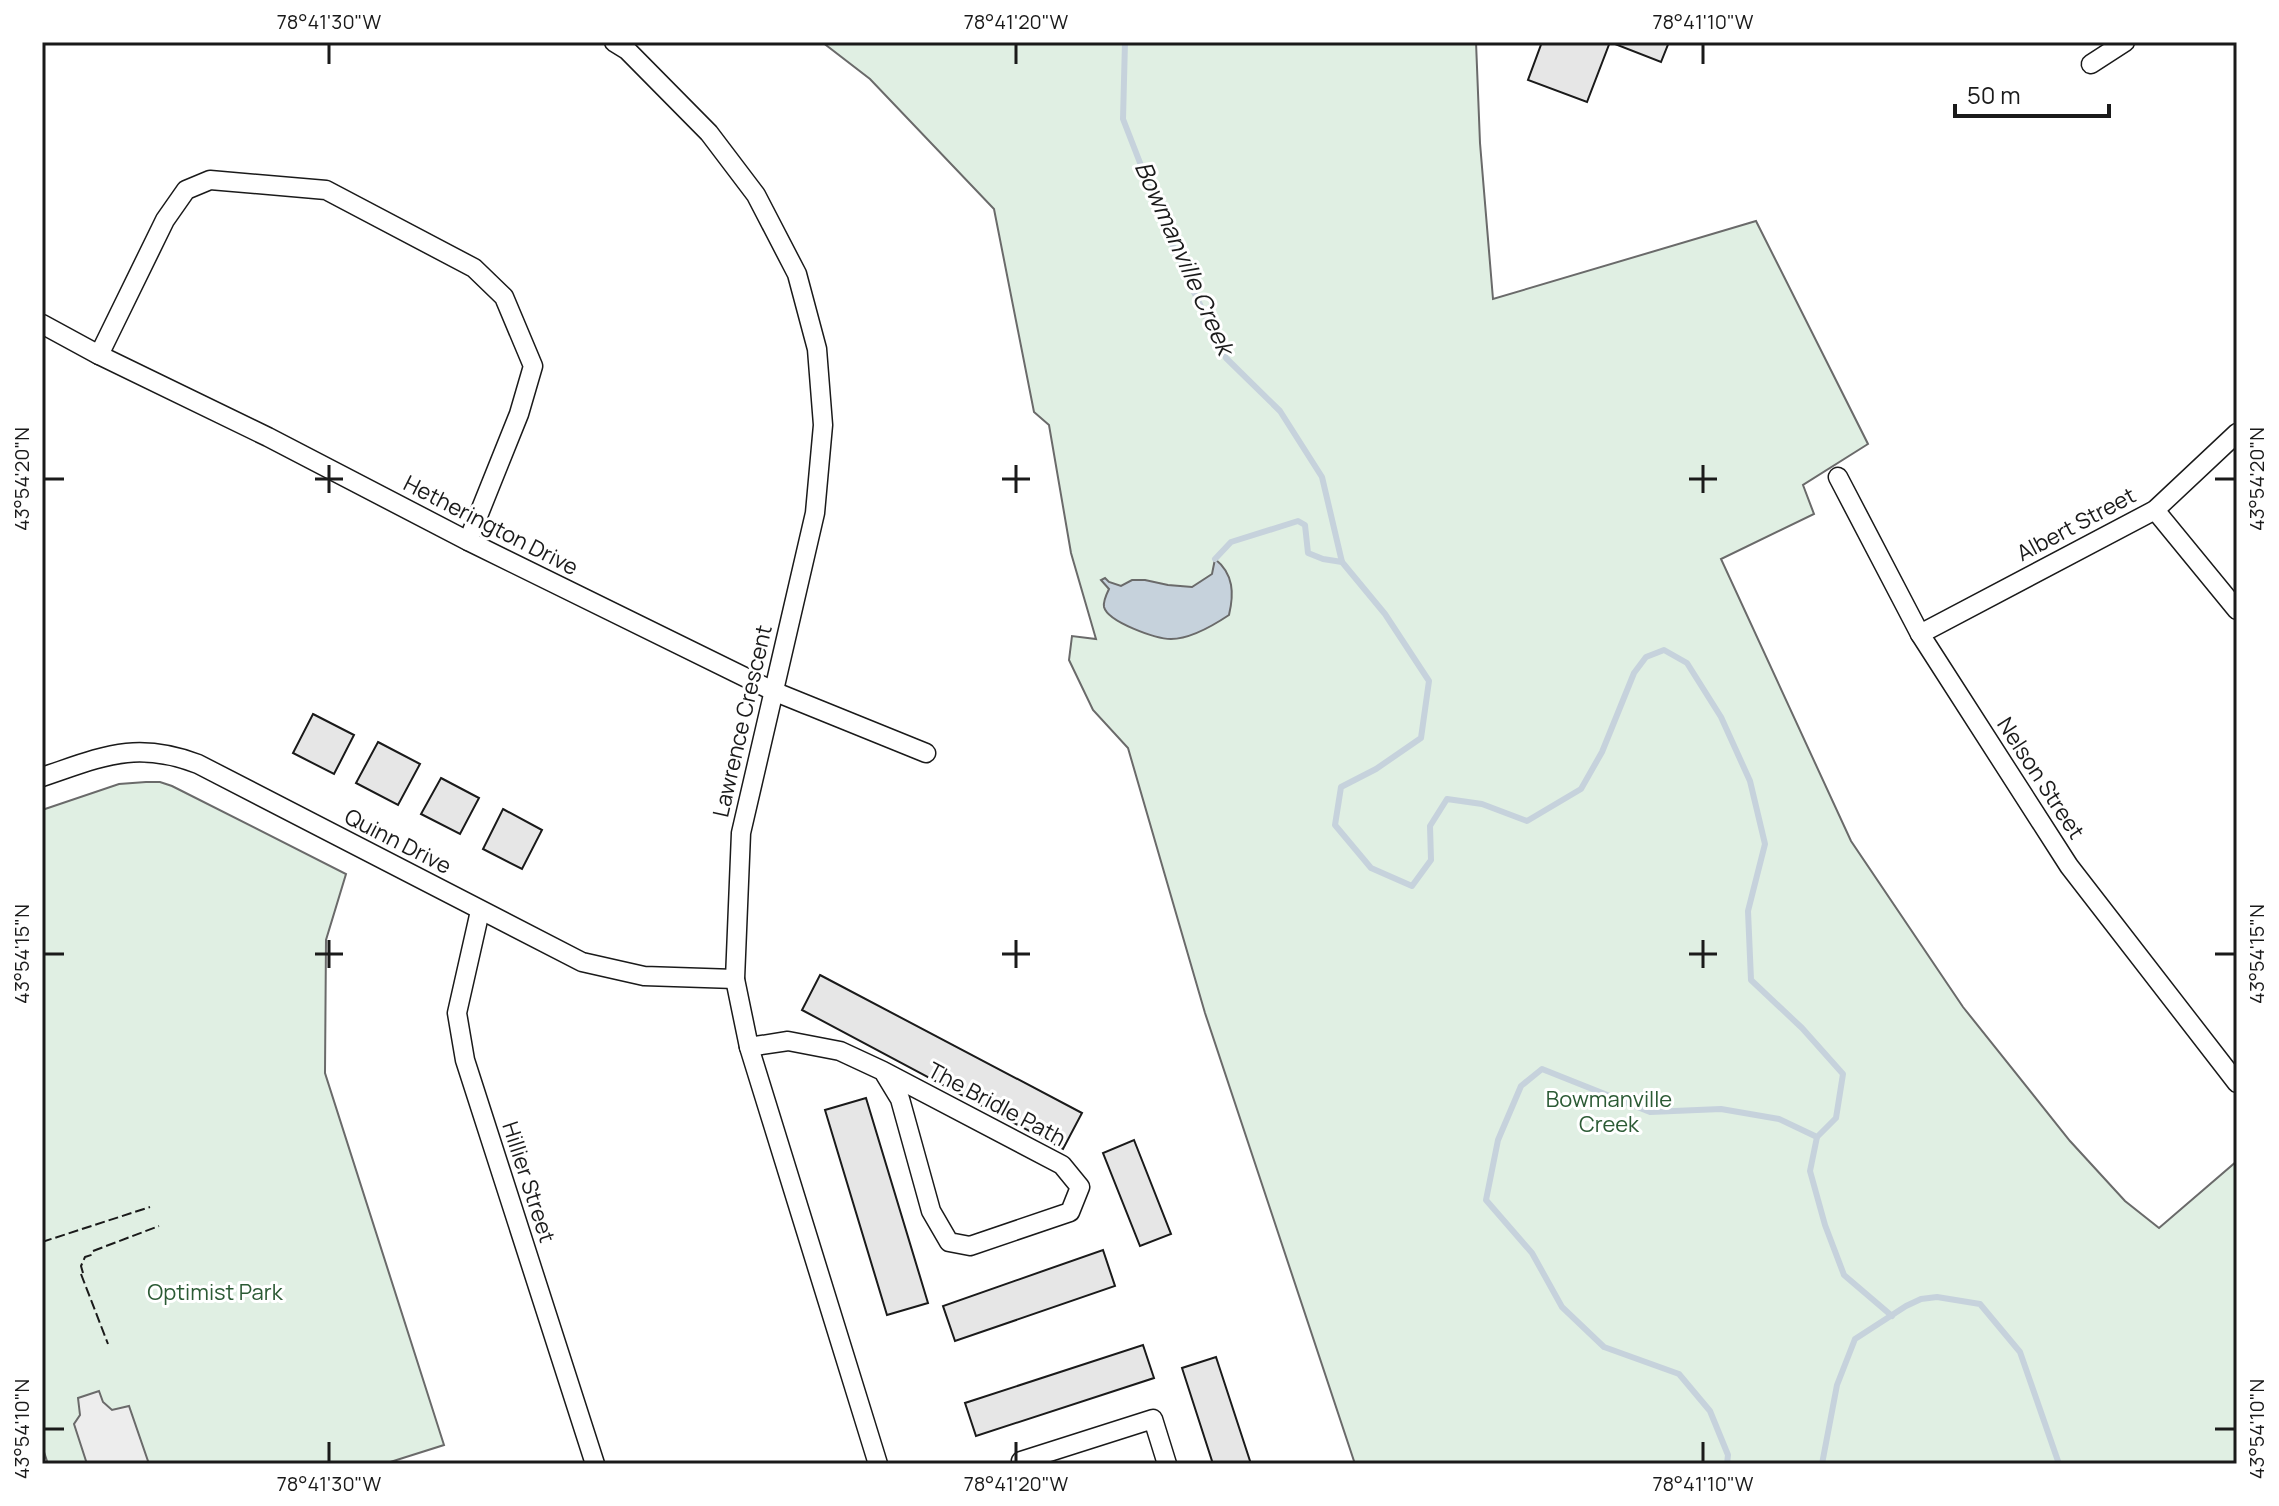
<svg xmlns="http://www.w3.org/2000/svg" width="2279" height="1506" font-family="Manrope,sans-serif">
<rect width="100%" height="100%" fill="#fff"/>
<g fill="#e0efe3" stroke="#6a6a6a" stroke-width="2">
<polygon points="822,42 1476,42 1480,143 1493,299 1756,221 1868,444 1803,485 1814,514 1721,559 1851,841 1963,1007 2070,1141 2125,1201 2159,1228 2237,1161 2237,1464 1355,1464 1205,1013 1128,748 1093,710 1069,660 1072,636 1096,639 1071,553 1049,425 1034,412 994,209 870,79"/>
<polygon points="146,782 160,782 172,786 346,874 326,940 325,1073 444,1445 384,1464 48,1464 42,1446 42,810 119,784"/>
</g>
<polygon fill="#ededed" stroke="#6a6a6a" stroke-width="2" points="99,1391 103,1402 112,1410 129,1406 149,1464 87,1464 74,1424 80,1415 78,1398"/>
<path fill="#c6d2dc" stroke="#6a6a6a" stroke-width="2" d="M1215,559c19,15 19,35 14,56 -15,10 -40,24 -58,24 -15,0 -63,-17 -67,-32 -1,-6 2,-12 5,-18l-8,-9 4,-2 4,4 12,4 11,-6h13l23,5 24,2 20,-13z"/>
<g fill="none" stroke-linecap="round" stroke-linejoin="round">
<g stroke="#c6d2dc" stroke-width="6">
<polyline points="1125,42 1123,119 1170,240 1193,290 1226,358 1280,411 1322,477 1342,562 1385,614 1429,681 1421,738 1376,769 1341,787 1335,825 1371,868 1412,886 1431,860 1430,826 1447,799 1482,804 1527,821 1581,789 1602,752 1634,673 1646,657 1664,650 1687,663 1721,717 1750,781 1765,844 1748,911 1751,980 1802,1028 1843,1074 1836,1118 1817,1137 1779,1119 1721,1109 1650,1112 1542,1069 1521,1086 1498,1140 1486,1200 1532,1253 1562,1307 1604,1347 1679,1374 1710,1411 1728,1455 1727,1464"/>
<polyline points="1215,559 1231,542 1298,521 1305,525 1308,553 1323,559 1342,562"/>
<polyline points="1817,1137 1810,1171 1825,1225 1844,1275 1892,1316"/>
<polyline points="1822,1464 1837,1385 1855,1339 1906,1306 1921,1299 1937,1297 1980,1304 2020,1352 2059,1464"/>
</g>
</g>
<g fill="#e6e6e6" stroke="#1a1a1a" stroke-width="2">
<polygon points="1542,42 1669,42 1661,62 1610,42 1587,102 1528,80"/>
<polygon points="313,714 354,735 334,774 293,753"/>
<polygon points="378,742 420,764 398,805 356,783"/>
<polygon points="441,778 479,798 460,834 421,814"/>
<polygon points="503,809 542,830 522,869 483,849"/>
<polygon points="820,975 1082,1113 1063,1149 802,1010"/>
<polygon points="866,1098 928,1303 887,1315 825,1110"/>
<polygon points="1134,1140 1171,1234 1140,1246 1103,1153"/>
<polygon points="1103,1250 1115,1286 955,1341 943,1306"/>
<polygon points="1143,1345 1154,1378 976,1436 965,1403"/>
<polygon points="1216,1357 1251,1464 1213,1464 1182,1368"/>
</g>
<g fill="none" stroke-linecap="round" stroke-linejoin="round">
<g stroke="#1a1a1a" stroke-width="21">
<g id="minor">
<polyline points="614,42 627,50 709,133 756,195 797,274 817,349 823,425 815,513 741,833 735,979 749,1047 878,1464"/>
<polyline points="2091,64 2125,42"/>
<polyline points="42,324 99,355 268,437 468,541 773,691 926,753"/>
<polyline points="99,355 165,220 186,190 210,180 326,190 474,268 504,297 533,366 519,414 468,541"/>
<polyline points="1838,477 1920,634 2069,866 2237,1083"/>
<polyline points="2155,510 2237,610"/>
<polyline points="1920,634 2155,510 2237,433"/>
<path d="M42,777c60,-20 93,-37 156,-13l384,198 62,14 91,3"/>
<polyline points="480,911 457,1013 465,1060 595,1464"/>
<polyline points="749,1047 788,1041 840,1051 883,1071 1062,1165 1080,1187 1070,1212 970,1246 949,1242 931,1211 900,1099 883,1071"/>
<polyline points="1022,1464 1021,1461 1153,1419 1167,1464"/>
</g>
</g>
<use href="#minor" stroke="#fff" stroke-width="18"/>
<g stroke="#1a1a1a" stroke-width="2" stroke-dasharray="10 4" stroke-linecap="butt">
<polyline points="42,1242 150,1207"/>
<polyline points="93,1251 159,1226"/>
<polyline points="83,1273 81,1266 85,1257 94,1254"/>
<polyline points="81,1274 108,1344"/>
</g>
</g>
<path fill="none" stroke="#1a1a1a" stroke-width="3" d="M329,44v20M1016,44v20M1703,44v20M329,465v28M1016,465v28M1703,465v28M44,479h20M315,479h28M1002,479h28M1689,479h28M2215,479h20M329,940v28M1016,940v28M1703,940v28M44,954h20M315,954h28M1002,954h28M1689,954h28M2215,954h20M44,1429h20M2215,1429h20M329,1442v20M1016,1442v20M1703,1442v20"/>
<g text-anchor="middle" stroke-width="6" stroke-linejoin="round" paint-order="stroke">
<g font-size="22" fill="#1a1a1a" stroke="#fff">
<text transform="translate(2076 524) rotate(-28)" y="8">Albert Street</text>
<text transform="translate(491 525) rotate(27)" y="8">Hetherington Drive</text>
<text transform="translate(742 721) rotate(-77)" y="8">Lawrence Crescent</text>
<text transform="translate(2041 778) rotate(57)" y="8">Nelson Street</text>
<text transform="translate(398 841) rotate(27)" y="8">Quinn Drive</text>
<text transform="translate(997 1104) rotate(28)" y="8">The Bridle Path</text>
<text transform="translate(529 1182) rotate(72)" y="8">Hillier Street</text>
</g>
<g font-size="22" fill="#2b5a34" stroke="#fff">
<text x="1609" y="1107">Bowmanville<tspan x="1609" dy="25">Creek</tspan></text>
<text x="215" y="1300">Optimist Park</text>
</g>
<g font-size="24" font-style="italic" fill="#1a1a1a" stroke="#fff">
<text transform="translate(1184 258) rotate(66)" y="8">Bowmanville Creek</text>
</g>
</g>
<rect width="2279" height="1506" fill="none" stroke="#ffffff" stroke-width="88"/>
<path d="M1955 104v12h154v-12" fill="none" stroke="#1a1a1a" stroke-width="4"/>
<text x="1967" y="104" font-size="24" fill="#1a1a1a" stroke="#ffffff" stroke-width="6" paint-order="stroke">50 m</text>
<rect x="44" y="44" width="2191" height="1418" fill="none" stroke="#1a1a1a" stroke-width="3"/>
<g font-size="20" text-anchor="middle" fill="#1a1a1a">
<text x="329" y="29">78°41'30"W</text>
<text x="1016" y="29">78°41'20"W</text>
<text x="1703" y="29">78°41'10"W</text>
<text transform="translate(22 479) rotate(-90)" y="7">43°54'20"N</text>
<text transform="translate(2257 479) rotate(-90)" y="7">43°54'20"N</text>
<text transform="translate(22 954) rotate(-90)" y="7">43°54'15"N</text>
<text transform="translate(2257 954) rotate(-90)" y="7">43°54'15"N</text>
<text transform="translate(22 1429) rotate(-90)" y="7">43°54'10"N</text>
<text transform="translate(2257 1429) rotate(-90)" y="7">43°54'10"N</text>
<text x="329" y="1491">78°41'30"W</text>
<text x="1016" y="1491">78°41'20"W</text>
<text x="1703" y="1491">78°41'10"W</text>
</g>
</svg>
